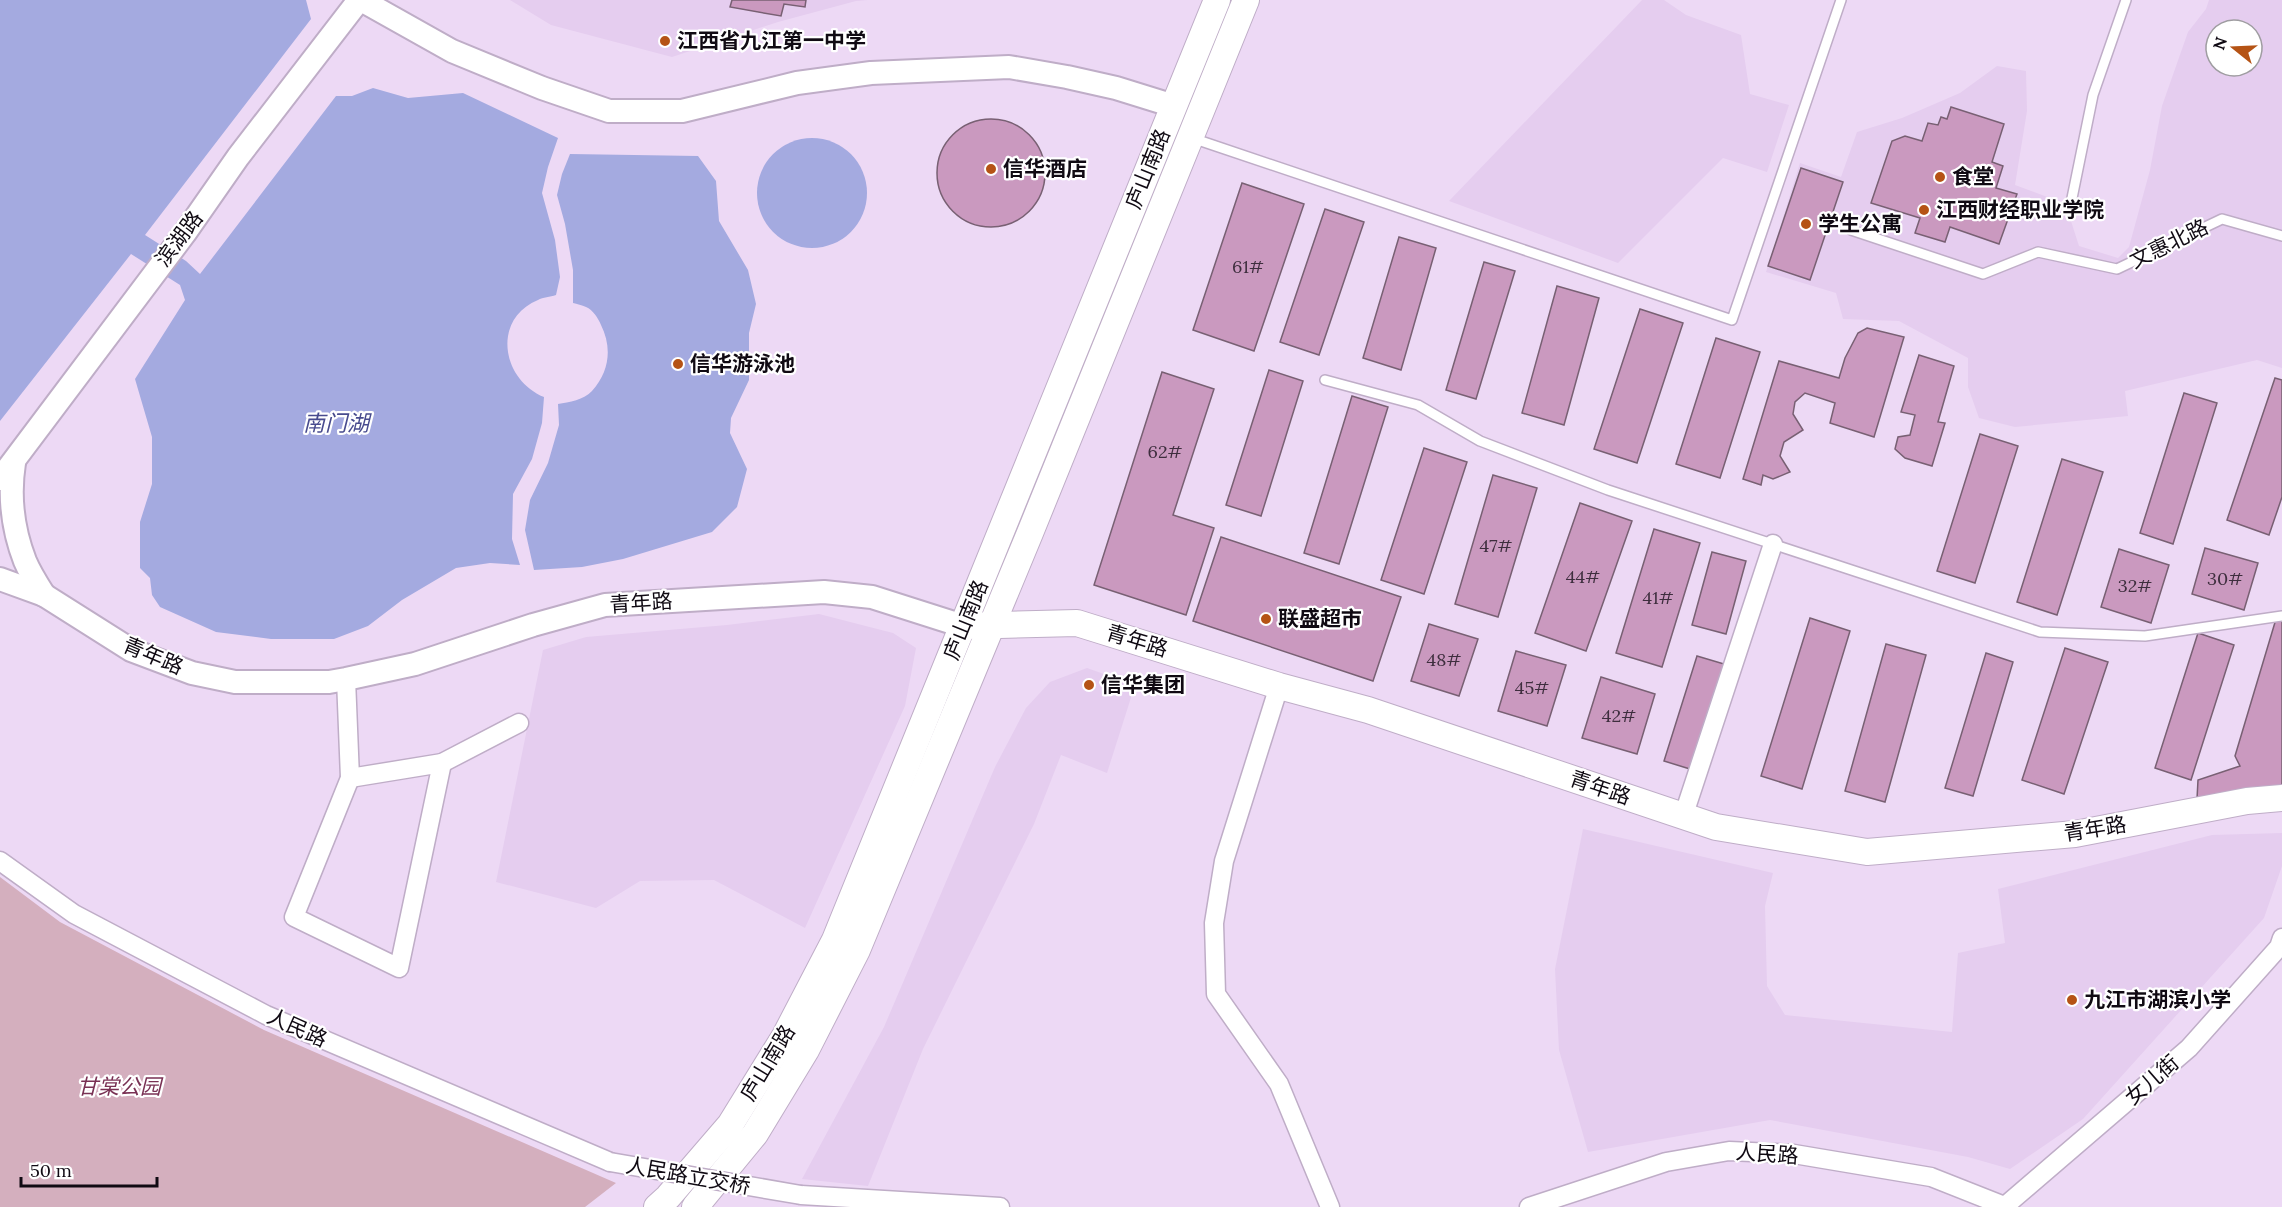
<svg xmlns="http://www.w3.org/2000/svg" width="2282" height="1207" font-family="Lora,'Noto Sans SC',serif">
<rect width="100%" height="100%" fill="#edd9f5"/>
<g fill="#e5cdef" fill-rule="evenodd">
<polygon points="510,0 868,0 856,1 778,22 672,57 551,25"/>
<polygon points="1642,0 1664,0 1686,15 1741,35 1750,94 1789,105 1767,172 1723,158 1618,263 1449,201"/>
<path d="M2209,0h73v368l-25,-8 -132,31 3,25 -113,11 -36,-9 -11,-31v-29l-69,-37 -56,-2 -7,-26 -70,-21 34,-109 41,14 16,-45 45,-14 58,-25 37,-27 29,5 1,40 -12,74 35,13 20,20 9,28 39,12 11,-11 21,-77 12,-64 26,-74 18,-23zM2216,30h36v36h-36z"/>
<polygon points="819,614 893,633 916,648 905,706 805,928 714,880 640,881 596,908 496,882 543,650 586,637 727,625"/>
<polygon points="1087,668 1135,685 1107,773 1061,755 1034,824 923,1049 868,1186 802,1179 884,1027 995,767 1026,708 1050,682"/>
<polygon points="1583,829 1773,873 1765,906 1767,986 1785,1015 1952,1032 1958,953 2005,943 1998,889 2212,835 2282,833 2282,866 2264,918 2083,1119 2010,1169 1968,1157 1770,1120 1588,1152 1559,1050 1555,969"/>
</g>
<polygon fill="#d4afbe" points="0,877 60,922 264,1030 616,1183 585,1207 0,1207"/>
<g fill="#a4aae0">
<path d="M0,0h306l5,19 -166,216 41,26 14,13 136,-178h16l21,-8 35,10 55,-5 95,45 -10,29 -6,26 13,47 5,37 -4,18c-6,2 -13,2 -18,5 -46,19 -37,79 6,97l-2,26 -10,36 -19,35 -1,45 8,26 -30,-2 -34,5 -54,32 -34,26 -34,13h-63l-55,-7 -56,-25 -8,-12 -2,-17 -10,-10v-46l12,-38v-47l-17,-58 50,-79 -5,-15 -49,-31 -131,167z"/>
<circle cx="812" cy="193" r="55"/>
<path d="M570,154l128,2 18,25 3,40 29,49 8,34 -7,29v47l-18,38 -1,15 17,36 -10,38 -25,25 -89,27 -41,8 -48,3 -9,-40 5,-30 18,-37 11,-38 -1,-21c11,-2 26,-4 34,-13 18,-20 20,-44 9,-66 -3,-7 -8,-15 -15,-18 -4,-2 -9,-3 -13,-4v-33l-8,-46 -8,-29 5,-21z"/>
</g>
<g fill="#ca99bf" stroke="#786073" stroke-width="1.5">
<polygon points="732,0 806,0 805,7 784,4 781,16 730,7"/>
<polygon points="1951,107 2004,124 1992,162 2003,166 1996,188 2017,194 1999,244 1950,227 1945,242 1915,233 1920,218 1871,203 1892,141 1905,136 1922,141 1928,123 1938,125 1941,117 1947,119"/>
<circle cx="991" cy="173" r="54"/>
<polygon points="1801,168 1843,182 1810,280 1768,266"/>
<polygon points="1242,183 1304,204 1254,351 1193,330"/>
<polygon points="1325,209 1364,222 1319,355 1280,342"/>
<polygon points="1399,237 1436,248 1401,370 1363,358"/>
<polygon points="1484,262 1515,271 1476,399 1446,390"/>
<polygon points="1557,286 1599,298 1564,425 1522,413"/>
<polygon points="1640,309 1683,323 1637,463 1594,449"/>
<polygon points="1867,328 1904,337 1874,437 1830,423 1835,403 1805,393 1795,402 1793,414 1803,430 1784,442 1780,456 1790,472 1773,479 1763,475 1761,485 1743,479 1779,361 1839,378 1845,358 1858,333"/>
<polygon points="1716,338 1760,352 1720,478 1676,464"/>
<polygon points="1919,355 1954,366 1938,422 1945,423 1932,466 1905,458 1895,449 1898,437 1910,435 1915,415 1901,412"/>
<polygon points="1269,370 1303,381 1261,516 1226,505"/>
<polygon points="1162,372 1214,389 1173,515 1214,528 1186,615 1094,585"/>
<polygon points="2275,378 2282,380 2282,497 2269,535 2227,520"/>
<polygon points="2184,393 2217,403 2173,544 2140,533"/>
<polygon points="1352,396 1388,407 1339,564 1304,553"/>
<polygon points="1980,434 2018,446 1975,583 1937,571"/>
<polygon points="1424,448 1467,462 1424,594 1381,580"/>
<polygon points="2062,459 2103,472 2057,615 2017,602"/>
<polygon points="1493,475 1537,488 1498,617 1455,604"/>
<polygon points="1580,503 1632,521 1586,651 1535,633"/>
<polygon points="1654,529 1700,543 1662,667 1616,653"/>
<polygon points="1221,537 1401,597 1373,681 1193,621"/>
<polygon points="2205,548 2258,563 2244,610 2192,594"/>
<polygon points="2119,549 2169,565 2151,623 2101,607"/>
<polygon points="1712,552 1746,561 1726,634 1692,625"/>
<polygon points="1810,618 1850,631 1802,789 1761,776"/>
<polygon points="2276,619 2282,621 2282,787 2197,799 2198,780 2240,766 2235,756"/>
<polygon points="1429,624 1478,639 1459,696 1411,681"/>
<polygon points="2198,633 2234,645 2191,780 2155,768"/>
<polygon points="1886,644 1926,655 1885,802 1845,791"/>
<polygon points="2065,648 2108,662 2064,794 2022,780"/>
<polygon points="1516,651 1566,665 1547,726 1498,711"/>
<polygon points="1986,653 2013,662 1973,796 1945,788"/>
<polygon points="1697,656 1724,664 1690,769 1664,761"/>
<polygon points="1601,677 1655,694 1637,754 1582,738"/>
</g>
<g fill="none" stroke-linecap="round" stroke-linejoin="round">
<g stroke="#bfadc7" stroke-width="12">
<g id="service">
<polyline points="1192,138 1732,320 1841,0"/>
<polyline points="2071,203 2093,95 2126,0"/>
<polyline points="1851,230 1983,274 2038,252 2117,269 2222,219 2282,236"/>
<polyline points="1325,380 1418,405 1480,441 1608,490 2040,632 2145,636 2282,616"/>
</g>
</g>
<g stroke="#bfadc7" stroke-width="21">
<g id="minor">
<polyline points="346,679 350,778 294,917 399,968 442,763"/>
<polyline points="1279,686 1224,861 1214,923 1216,994 1279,1084 1330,1207"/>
<polyline points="350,778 442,763 519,723"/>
<polyline points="1683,817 1773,544"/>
<polyline points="0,861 74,914 266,1015 610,1162"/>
<polyline points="801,1195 1000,1207"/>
<polyline points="2005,1206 2189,1048 2279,947 2282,938"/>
<polyline points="1529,1207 1666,1162 1729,1151 1794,1154 1931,1177 2007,1207"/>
</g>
</g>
<g stroke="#bfadc7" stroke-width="26">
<g id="tertiary">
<polyline points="361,0 452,51 542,88 609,111 682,111 797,83 871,73 1009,67 1067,77 1116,88 1174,106"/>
<path d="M14,463c-5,32 -1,67 11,98 5,12 12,23 19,34"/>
<polyline points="0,479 185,233 238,157 359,0"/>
<polyline points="0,579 44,595 131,650 192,673 235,682 329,682 346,679 415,664 533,625 605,605 824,592 872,597 963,626"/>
</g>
</g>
<g stroke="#bfadc7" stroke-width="28">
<g id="secondary">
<polyline points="963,626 1077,623 1279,686 1368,710 1716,827 1867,852 2075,834 2247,801 2282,798"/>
<polyline points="657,1207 668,1197 730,1125 785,1036 835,940 1217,0"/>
<polyline points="695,1207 755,1134 806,1050 857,950 1030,533 1246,0"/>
</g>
</g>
<use href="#service" stroke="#fff" stroke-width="9"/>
<use href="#minor" stroke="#fff" stroke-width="18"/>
<use href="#tertiary" stroke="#fff" stroke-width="22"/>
<use href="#secondary" stroke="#fff" stroke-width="26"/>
<g stroke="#bfadc7" stroke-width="21" stroke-linecap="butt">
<polyline id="minor-bridge" points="610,1162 801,1195"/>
</g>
<use href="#minor-bridge" stroke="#fff" stroke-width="18"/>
</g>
<g fill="#b55315" stroke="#fff" stroke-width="2">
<circle cx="665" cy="41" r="6"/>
<circle cx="991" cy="169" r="6"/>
<circle cx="1940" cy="177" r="6"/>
<circle cx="1924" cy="210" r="6"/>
<circle cx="1806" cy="224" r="6"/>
<circle cx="678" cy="364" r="6"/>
<circle cx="1266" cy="619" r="6"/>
<circle cx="1089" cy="685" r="6"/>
<circle cx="2072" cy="1000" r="6"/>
</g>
<g text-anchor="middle" stroke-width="4.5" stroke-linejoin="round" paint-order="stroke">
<g font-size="18" fill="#3e2e3e">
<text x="1248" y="273">61#</text>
<text x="1165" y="458">62#</text>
<text x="1496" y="552">47#</text>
<text x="1583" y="583">44#</text>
<text x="2225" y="585">30#</text>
<text x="2135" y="592">32#</text>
<text x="1658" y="604">41#</text>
<text x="1444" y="666">48#</text>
<text x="1532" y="694">45#</text>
<text x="1619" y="722">42#</text>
</g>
<g font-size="21" font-weight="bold" fill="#100a13" stroke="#fff" text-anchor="start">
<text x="677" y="48">江西省九江第一中学</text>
<text x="1003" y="176">信华酒店</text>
<text x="1952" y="184">食堂</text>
<text x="1936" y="217">江西财经职业学院</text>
<text x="1818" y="231">学生公寓</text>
<text x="690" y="371">信华游泳池</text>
<text x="1278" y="626">联盛超市</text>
<text x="1101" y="692">信华集团</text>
<text x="2084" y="1007">九江市湖滨小学</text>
</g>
<g font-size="21" fill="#100a13" stroke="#fff">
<text transform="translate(1148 169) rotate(-68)" y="7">庐山南路</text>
<text transform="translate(179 239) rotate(-53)" y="7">滨湖路</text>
<text transform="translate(2169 244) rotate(-26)" y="7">文惠北路</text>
<text transform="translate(641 603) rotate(-4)" y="7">青年路</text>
<text transform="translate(966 620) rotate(-68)" y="7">庐山南路</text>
<text transform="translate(1137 641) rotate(17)" y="7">青年路</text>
<text transform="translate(153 656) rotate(23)" y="7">青年路</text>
<text transform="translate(1600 788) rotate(19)" y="7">青年路</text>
<text transform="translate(2095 829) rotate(-9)" y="7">青年路</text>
<text transform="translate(297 1028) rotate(24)" y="7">人民路</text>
<text transform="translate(768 1063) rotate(-59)" y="7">庐山南路</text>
<text transform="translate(2152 1080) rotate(-41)" y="7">女儿街</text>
<text transform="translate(1767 1154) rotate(4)" y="7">人民路</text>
<text transform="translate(688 1176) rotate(10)" y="7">人民路立交桥</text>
</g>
<g font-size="21" font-style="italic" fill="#793154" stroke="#fff">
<text x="119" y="1094">甘棠公园</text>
</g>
<g font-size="22" font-style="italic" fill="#484b8e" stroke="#fff">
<text x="336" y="431">南门湖</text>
</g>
</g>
<g transform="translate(2234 48) rotate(288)"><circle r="28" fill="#ffffff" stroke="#9f9da1" stroke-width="1.5"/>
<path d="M0-4.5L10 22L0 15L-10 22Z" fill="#b55315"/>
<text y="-9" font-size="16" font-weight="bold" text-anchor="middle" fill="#100a13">N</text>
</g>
<path d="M21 1177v9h136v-9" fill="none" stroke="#100a13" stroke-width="3"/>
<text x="30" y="1177" font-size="18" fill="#100a13" stroke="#ffffff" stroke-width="4.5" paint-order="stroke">50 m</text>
</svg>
